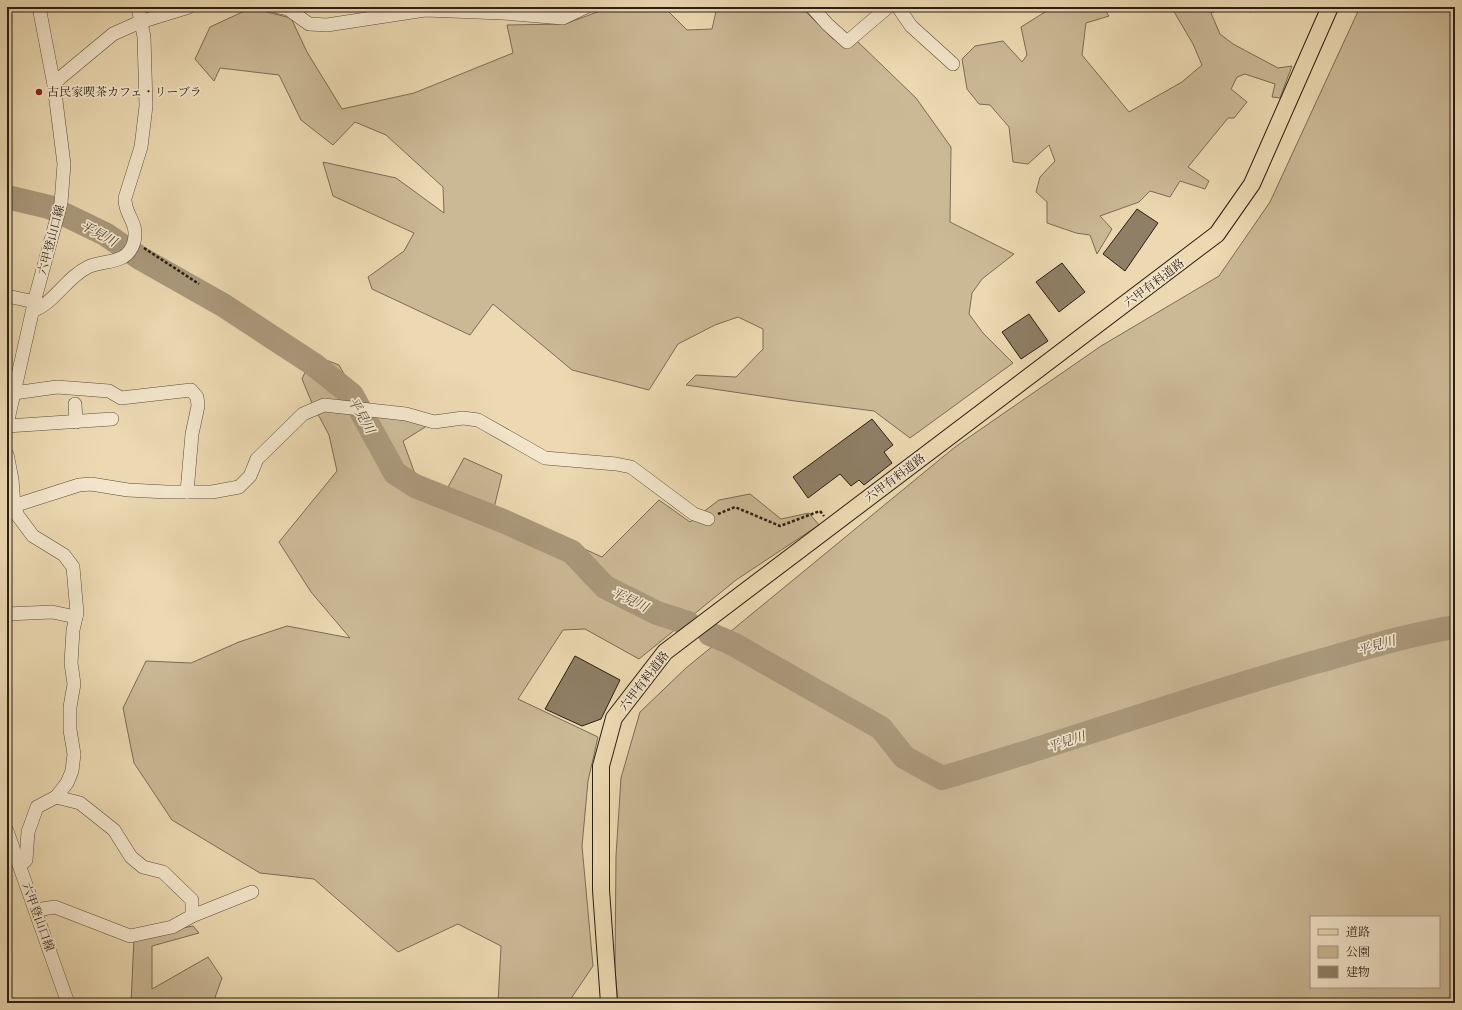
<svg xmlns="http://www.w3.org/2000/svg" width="1462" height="1010" font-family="'IM FELL English','Noto Serif JP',serif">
<rect width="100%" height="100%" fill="#ecd9b1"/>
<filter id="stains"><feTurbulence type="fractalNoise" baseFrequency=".005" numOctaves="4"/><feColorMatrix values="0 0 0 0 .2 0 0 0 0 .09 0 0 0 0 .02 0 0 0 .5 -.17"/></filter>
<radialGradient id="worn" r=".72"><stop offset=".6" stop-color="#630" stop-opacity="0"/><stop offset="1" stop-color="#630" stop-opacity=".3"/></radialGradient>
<g fill="#cbb996" stroke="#7a6c56" fill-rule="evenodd">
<polygon points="523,7 576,7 563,10"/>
<polygon points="604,7 664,7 687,30 712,29 717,7 801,7 833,39 857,41 916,98 951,147 950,222 1014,254 982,279 972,293 969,314 983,333 1013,363 910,438 874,411 795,401 686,385 696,375 736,377 763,349 763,329 738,317 715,325 678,344 649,390 572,370 493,304 470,335 372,289 368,277 404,251 414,233 333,196 323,162 396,178 444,213 443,187 386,135 355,122 333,145 301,120 279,75 220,68 214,81 195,59 210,27 251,8 291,18 307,52 342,109 414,93 513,53 507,25 565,24 600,11"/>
<polygon points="1053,7 1103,7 1109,16 1086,23 1082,55 1129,112 1182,82 1202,65 1193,44 1173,10 1175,7 1226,7 1211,13 1220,34 1233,44 1278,68 1292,66 1280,98 1272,97 1275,84 1245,74 1237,77 1231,89 1247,102 1234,118 1228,118 1188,167 1209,181 1205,189 1180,181 1170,197 1150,191 1139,202 1100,216 1112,229 1097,254 1090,235 1076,233 1047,223 1047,202 1036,192 1040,177 1055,161 1049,145 1028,164 1013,162 1009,127 990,105 979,104 967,89 962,59 975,46 1003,41 1022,62 1027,55 1021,27"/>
<polygon points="1233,7 1259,7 1251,12"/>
<path d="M1360,7h95v996h-837l-3,-33 1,-114 5,-78 19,-66 46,-44 269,-221 146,-101 118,-70 51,-74zM1311,917h128v70h-128z"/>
<polygon points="313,355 339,365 365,412 430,424 403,441 415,474 447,489 464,458 502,475 494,508 602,557 659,500 690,522 719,500 750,494 781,519 809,513 819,525 736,580 639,659 585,629 563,630 518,699 598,737 588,781 582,846 593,966 568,1003 498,1003 501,946 458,924 398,952 314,879 260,873 172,820 134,763 123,708 146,661 191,663 239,642 287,626 350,638 311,592 279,542 337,471 329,435 312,403 302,379"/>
<polygon points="193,926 199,933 152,946 152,989 208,957 222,978 213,1003 131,1003 134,938"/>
</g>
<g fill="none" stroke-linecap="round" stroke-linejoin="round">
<g stroke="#aa997c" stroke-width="24">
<polyline points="7,197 49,207 105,234 140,258 223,305 313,364 352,395 395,473 415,486 503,521 572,552 605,587 657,613 688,623"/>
<path d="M710,634l23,10 148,84 23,29 38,21c124,-36 246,-80 370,-115 47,-13 94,-28 143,-36"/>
</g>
</g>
<g fill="#8f7f66" stroke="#2a1e15">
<polygon points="1137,209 1158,223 1125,271 1103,254"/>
<polygon points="1062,263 1085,292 1059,312 1036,282"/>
<polygon points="1029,314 1048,341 1021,359 1002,332"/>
<polygon points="872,419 893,445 884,452 892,463 864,485 859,480 851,486 840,474 808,498 793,477"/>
<polygon points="575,656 620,680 601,719 582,726 545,709"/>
</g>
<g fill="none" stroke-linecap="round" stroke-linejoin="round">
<g stroke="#5a4d3c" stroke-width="14">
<g id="minor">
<polyline points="278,7 288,9 309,24 327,25 425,10 503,13 563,18 586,7"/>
<polyline points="812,7 827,24 847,42 888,7"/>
<polyline points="898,7 911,26 953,64"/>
<polyline points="54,85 60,78 113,34 140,22 189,7"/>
<polyline points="7,296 35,302"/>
<path d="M34,310c19,-6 33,-33 54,-43 16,-8 39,-1 46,-25 5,-20 -10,-27 -9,-44l16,-51 5,-41 -2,-69 -6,-30"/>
<polyline points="14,393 57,387 109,391 121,398 191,390 197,397 198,406 192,434 187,492"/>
<polyline points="75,404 76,422"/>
<polyline points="7,424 36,295 61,203 64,164 54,85 39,7"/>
<polyline points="7,426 112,419"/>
<polyline points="7,454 12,479 14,506 18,516 33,536 64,555 73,567 77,613 73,630 71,663 74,684 70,707 70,730 74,754 72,771 67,783 56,797 37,807 28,832 26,860 20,866"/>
<polyline points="7,508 79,485 91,484 128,490 167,492 212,492 239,487 250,476 257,459 303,414 324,405 406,414 434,422 463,418 478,420 545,458 616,464 631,467 694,514 708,519"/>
<polyline points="7,614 52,612 76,617"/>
<polyline points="56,797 80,803 114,830 131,857 143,867 163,872 192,900 192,916"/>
<polyline points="7,831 68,1003"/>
<polyline points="36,910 55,907 130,936 172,927 192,916 252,892"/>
</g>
</g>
<g stroke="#2a1e15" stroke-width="18">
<polyline id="major" points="609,1003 601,890 601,766 614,718 665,652 1217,234 1252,184 1330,7"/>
</g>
<g stroke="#2a1e15" stroke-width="2.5" stroke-dasharray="3 2" stroke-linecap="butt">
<polyline points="144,248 199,284"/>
<polyline points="718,514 735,507 780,526 820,511 824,516"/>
</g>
<use href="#minor" stroke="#f3e6cc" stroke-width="13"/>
<use href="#major" stroke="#ecd9b1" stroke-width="16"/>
</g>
<circle fill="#8f2418" stroke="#f3e6cc" stroke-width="1.5" cx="39" cy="92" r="4"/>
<g text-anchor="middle" stroke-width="3.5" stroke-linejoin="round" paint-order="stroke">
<g font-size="12" fill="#2a1e15" stroke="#f3e6cc" text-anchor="start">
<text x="47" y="96">古民家喫茶カフェ・リーブラ</text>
</g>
<g font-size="12" fill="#2a1e15" stroke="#f3e6cc">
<text transform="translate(51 240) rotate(-75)" y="4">六甲登山口線</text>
<text transform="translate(1154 283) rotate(-37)" y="4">六甲有料道路</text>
<text transform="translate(895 478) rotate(-37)" y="4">六甲有料道路</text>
<text transform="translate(644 681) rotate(-52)" y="4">六甲有料道路</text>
<text transform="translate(38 917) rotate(70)" y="4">六甲登山口線</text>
</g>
<g font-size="13" font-style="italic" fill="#574939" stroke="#f3e6cc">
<text transform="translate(99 233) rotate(29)" y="5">平見川</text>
<text transform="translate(362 415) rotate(60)" y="5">平見川</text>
<text transform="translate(630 599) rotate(26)" y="5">平見川</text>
<text transform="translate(1376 645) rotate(-16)" y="5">平見川</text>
<text transform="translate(1066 741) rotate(-18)" y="5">平見川</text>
</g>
</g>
<rect width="1462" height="1010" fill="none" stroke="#ecd9b1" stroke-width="24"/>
<rect x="8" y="8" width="1446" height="994" fill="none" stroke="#2a1e15" stroke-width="2"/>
<rect x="12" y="12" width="1438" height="986" fill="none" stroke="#2a1e15"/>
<rect x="1310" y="916" width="130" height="72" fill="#f3e6cc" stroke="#a39683"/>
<rect x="1318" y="929" width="20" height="6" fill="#ecd9b1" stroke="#a39683"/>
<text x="1346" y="936" font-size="12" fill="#2a1e15">道路</text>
<rect x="1318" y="946" width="20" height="12" fill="#cbb996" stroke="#a39683"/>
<text x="1346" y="956" font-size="12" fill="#2a1e15">公園</text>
<rect x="1318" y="966" width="20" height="12" fill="#8f7f66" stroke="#a39683"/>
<text x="1346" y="976" font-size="12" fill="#2a1e15">建物</text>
<rect width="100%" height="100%" filter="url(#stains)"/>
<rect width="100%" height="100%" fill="url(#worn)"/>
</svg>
